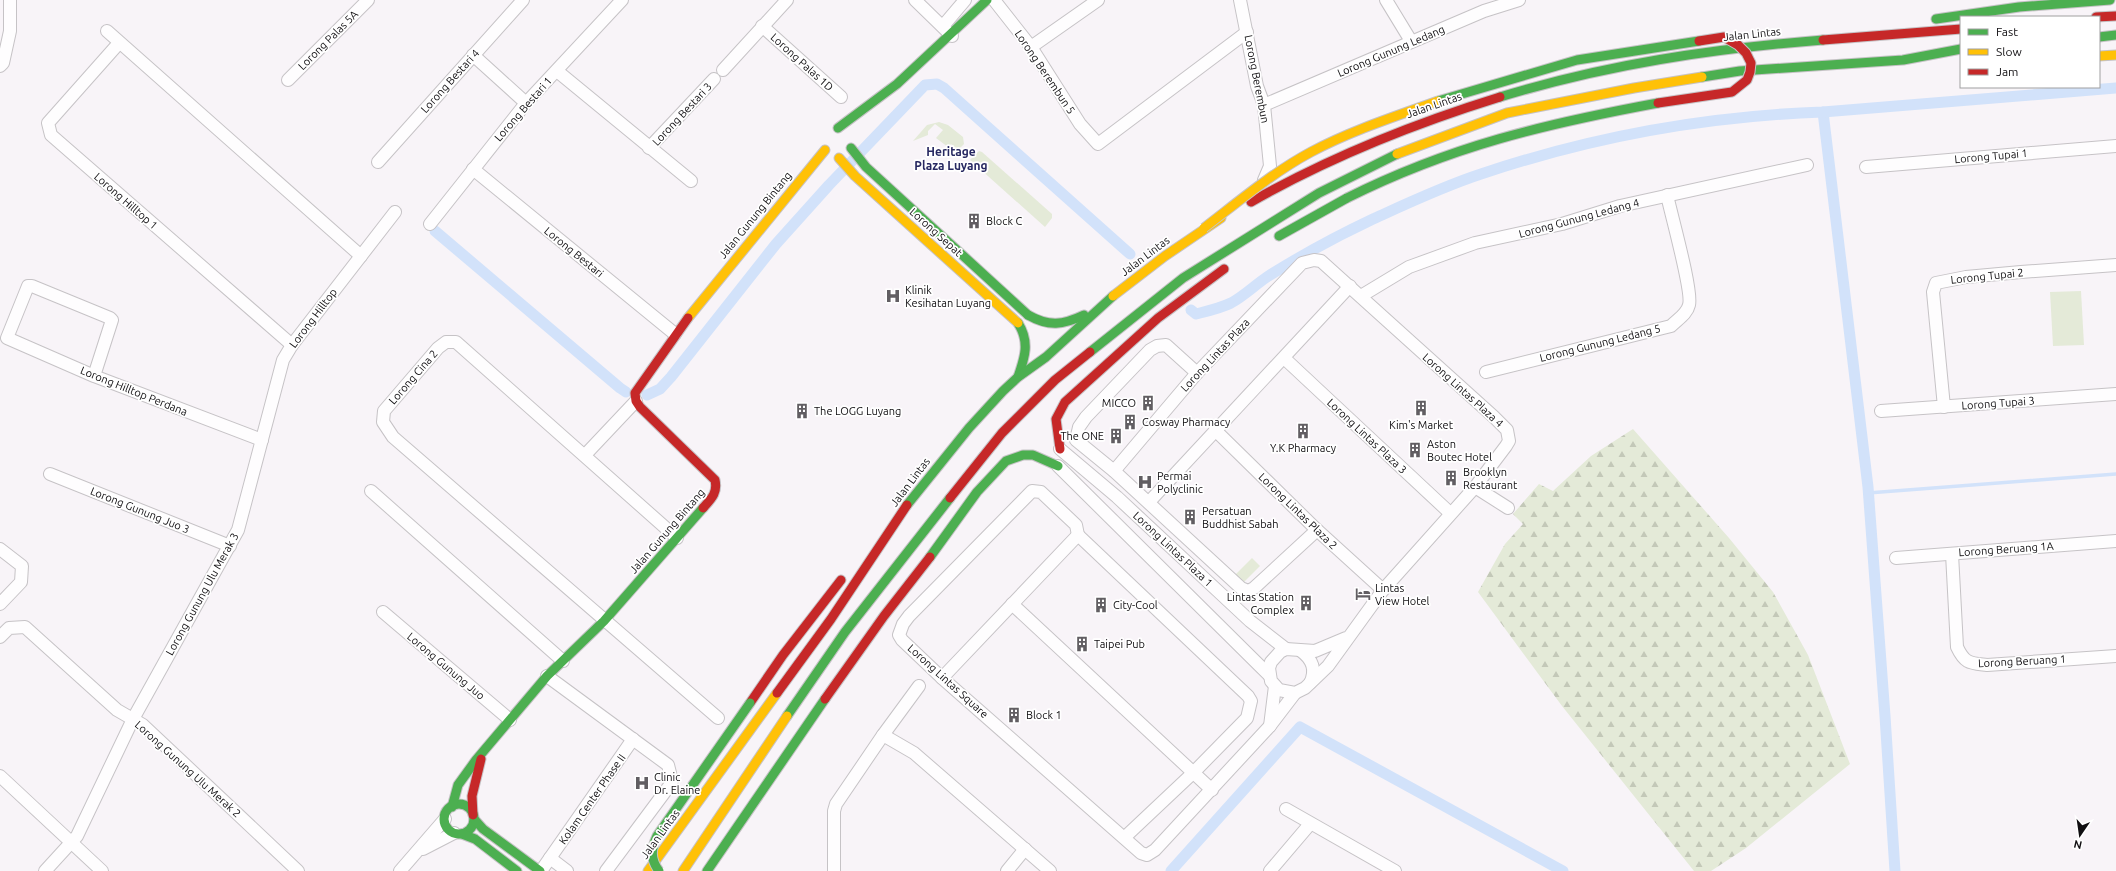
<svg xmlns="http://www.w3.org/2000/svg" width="2116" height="871" font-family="Ubuntu,sans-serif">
<defs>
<pattern id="forest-firs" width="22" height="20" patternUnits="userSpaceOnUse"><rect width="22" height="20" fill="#e4ead8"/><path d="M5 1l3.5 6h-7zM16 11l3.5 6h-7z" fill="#c3c8b8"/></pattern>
</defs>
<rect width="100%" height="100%" fill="#f8f4f8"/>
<g fill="#e4ead8">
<polygon points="939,122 948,125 963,137 964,144 958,150 951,144 948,147 936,138 943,130 935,124 928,131 928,135 913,141 927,125"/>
<polygon points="979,151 982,152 1052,214 1052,218 1045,227 970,160"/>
<polygon points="2081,291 2084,345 2053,346 2050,292"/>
<polygon points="1252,558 1260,566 1242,584 1234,576"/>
</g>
<polygon fill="url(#forest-firs)" points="1633,429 1729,538 1773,592 1808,655 1850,764 1746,848 1711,871 1694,871 1562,706 1478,592 1505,544 1523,524 1513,514 1539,484 1553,491 1591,456"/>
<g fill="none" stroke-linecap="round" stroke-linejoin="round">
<polyline stroke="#d2e2fa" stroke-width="3.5" points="1868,493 2116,474"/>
<g stroke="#d2e2fa" stroke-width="11">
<polyline points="1823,112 1868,487 1885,716 1895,871"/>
<polyline points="435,231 620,388 626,392"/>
<path d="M1191,310l5,4c12,-3 25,-6 35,-11 13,-7 24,-18 36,-26 33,-21 70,-41 106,-58 35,-16 71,-33 108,-45 110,-37 226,-58 342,-62l293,-24"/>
<polyline points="647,395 660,389 671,377 776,244 829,185 925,85 937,84 944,88 1130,254"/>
<polyline points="1171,871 1300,727 1563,871"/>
</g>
<g stroke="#c6c3c6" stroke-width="14">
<g id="street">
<polyline points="915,0 952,36"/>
<polyline points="994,0 1031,47 1080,124 1098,144 1247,32"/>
<polyline points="1240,0 1257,86 1264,105 1270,166 1264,180"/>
<polyline points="1386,0 1411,41"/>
<polyline points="762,26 841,97"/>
<polyline points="943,26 965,0"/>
<polyline points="107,31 361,256"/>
<polyline points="119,43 48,123 51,135 292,345"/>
<polyline points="1031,47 1098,0"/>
<polyline points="473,55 526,103"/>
<polyline points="0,66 3,63 10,31 10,0"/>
<polyline points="723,70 787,0"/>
<polyline points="557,71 691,181"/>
<polyline points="288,80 368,0"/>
<polyline points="1264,105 1484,11 1519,0"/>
<polyline points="649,148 714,79"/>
<polyline points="378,162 523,0"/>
<polyline points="1866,167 2116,146"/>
<polyline points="473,169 675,334"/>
<polyline points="430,224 526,103 622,0"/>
<polyline points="1361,296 1409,267 1475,243 1562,224 1620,206 1807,165"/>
<polyline points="1284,358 1450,513"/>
<path d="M1486,372l185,-46c7,-7 16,-12 18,-21 4,-13 -18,-91 -22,-110"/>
<polyline points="1197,373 1166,345 1157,346 1150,350 1086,417 1079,427 1076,440 1114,471 1241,588 1248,591 1254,588 1317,530"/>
<polyline points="94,376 112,320 110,318 32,286 28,286 7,338 94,376 262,440"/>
<polyline points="1944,407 1933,292 1936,283 1966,277 2021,272 2116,265"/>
<polyline points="1881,411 2116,394"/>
<polyline points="1215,430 1317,530 1383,590"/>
<polyline points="1060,449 1117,497 1250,621 1286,649"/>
<polyline points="585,455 636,401"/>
<polyline points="1058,466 1269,675"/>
<polyline points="1114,471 1197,373 1302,263 1314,260 1321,261 1494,417 1507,430 1509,441 1506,446 1475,487 1383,590 1328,666 1305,688 1295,693 1279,690 1271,681 1269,668 1271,662 1280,652 1286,649 1315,651 1346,638"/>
<polyline points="50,474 230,546"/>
<polyline points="1475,487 1508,508"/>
<polyline points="371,491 563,661"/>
<polyline points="1149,502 1350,286"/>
<polyline points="1078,535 1076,525 1041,492 1032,491 909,616 903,624 899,635 902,640 942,678 1141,853 1147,855 1155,850 1269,727 1295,693"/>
<polyline points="1078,535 1248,696 1251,701 1247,718 1194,772 1125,837"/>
<polyline points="677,538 456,342 446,342 438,348 384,411 383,422 393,437 718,718"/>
<polyline points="0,549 22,566 21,582 0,604"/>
<path d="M1952,554l5,93c8,17 13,16 30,18l129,-9"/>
<polyline points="1896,558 2116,541"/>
<polyline points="1012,604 1212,790"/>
<polyline points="383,612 510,720"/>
<polyline points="0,637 9,628 25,627 117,710 143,725 298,871"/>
<path d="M1301,651c11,8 16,19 9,32"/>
<polyline points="547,676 668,765 672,781 670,785 606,871"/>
<polyline points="942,678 1078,535"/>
<polyline points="1270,726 1275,686"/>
<polyline points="883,735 914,753 1050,871"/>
<polyline points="0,776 102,871"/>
<polyline points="1286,809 1395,871"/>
<polyline points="423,849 454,833"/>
<polyline points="550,858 567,871"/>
<polyline points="45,871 77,836 133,719 238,530 283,360 292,345 395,212"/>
<polyline points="400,871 445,819"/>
<polyline points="541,871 633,739"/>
<polyline points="834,871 834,811 836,804 883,735 919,686"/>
<polyline points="1007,871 1025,849"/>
<polyline points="1270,871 1310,824"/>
</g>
</g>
<g stroke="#c6c3c6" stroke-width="11">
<g id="fast">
<polyline points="1936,19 2019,7 2110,0"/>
<polyline points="2099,37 2116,35"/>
<polyline points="1702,77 1740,71 1903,60 1961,49"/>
<path d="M1500,97c108,-33 211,-48 323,-57"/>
<polyline points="838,128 897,84 987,0"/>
<polyline points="851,148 866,167 1028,315"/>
<polyline points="1279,236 1347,198"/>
<path d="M1028,315c21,12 35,10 56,0"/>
<path d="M1018,323c12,19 7,34 0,54"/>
<polyline points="1090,352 1183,278 1319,193 1397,154"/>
<polyline points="907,505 969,428 1003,391 1018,377 1046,357 1113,296"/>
<polyline points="930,557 977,492 1006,461 1023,455 1033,455 1058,466"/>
<polyline points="787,716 845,632 950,498"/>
<circle cx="459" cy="819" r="15"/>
<polyline points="452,807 458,785 476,760 547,676 604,621 703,508"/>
<polyline points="474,819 483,829 540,871"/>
<polyline points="462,834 475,839 517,871"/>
<polyline points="707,871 825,699"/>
</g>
</g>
<g stroke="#c6c3c6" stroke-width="11">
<g id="slow">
<polyline points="2099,56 2116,55"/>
<polyline points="1397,154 1507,113 1634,88 1702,77"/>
<polyline points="839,158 855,176 1018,323"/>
<polyline points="1113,296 1165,256 1221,218"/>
<polyline points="688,318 825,150"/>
<polyline points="648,871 777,693"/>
<polyline points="683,871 787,716"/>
</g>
</g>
<g stroke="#c6c3c6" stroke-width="11">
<g id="jam">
<polyline points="2096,17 2116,16"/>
<polyline points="1823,40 1961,29"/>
<path d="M1251,202c79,-45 162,-78 249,-105"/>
<path d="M688,318l-53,75 1,8 4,6 75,73c3,13 -4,19 -12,28"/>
<polyline points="1060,449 1056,419 1065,402 1158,318 1224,269"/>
<polyline points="950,498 1002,433 1055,380 1090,352"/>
<polyline points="777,693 831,619 907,505"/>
<polyline points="825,699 884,616 930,557"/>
<polyline points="750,703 783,655 841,580"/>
<polyline points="473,815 472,796 481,759"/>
</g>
</g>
<use href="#street" stroke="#fefdfe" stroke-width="12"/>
<use href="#fast" stroke="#4caf50" stroke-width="9"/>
<use href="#slow" stroke="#ffc107" stroke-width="9"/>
<use href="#jam" stroke="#c62828" stroke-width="9"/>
<g stroke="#c6c3c6" stroke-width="11" stroke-linecap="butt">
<g id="fast-bridge">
<polyline points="1438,101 1577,60 1699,41"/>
<path d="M1347,198c104,-52 198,-74 311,-95"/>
<path d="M659,871c-9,-12 -8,-22 -2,-35l93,-133"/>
</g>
</g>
<g stroke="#c6c3c6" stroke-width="11" stroke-linecap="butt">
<path id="slow-bridge" d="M1204,228c34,-26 68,-55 107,-76 39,-21 85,-36 127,-51"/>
</g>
<g stroke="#c6c3c6" stroke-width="11" stroke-linecap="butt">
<polyline id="jam-bridge" points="1658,103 1732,92 1747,80 1750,72 1751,63 1746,53 1738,45 1724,37 1699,41"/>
</g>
<use href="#fast-bridge" stroke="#4caf50" stroke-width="9"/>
<use href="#slow-bridge" stroke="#ffc107" stroke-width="9"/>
<use href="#jam-bridge" stroke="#c62828" stroke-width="9"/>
</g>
<defs>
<g id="building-bare" transform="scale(1.2)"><path d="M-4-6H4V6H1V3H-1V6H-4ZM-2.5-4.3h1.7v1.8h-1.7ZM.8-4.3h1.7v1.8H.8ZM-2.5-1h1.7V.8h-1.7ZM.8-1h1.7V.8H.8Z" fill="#615e62" stroke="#fff" stroke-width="2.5" paint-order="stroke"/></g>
<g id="hospital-bare" transform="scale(1.2)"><path d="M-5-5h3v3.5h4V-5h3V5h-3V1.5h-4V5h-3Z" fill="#615e62" stroke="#fff" stroke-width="2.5" paint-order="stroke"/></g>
<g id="hotel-bare" transform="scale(1.2)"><path d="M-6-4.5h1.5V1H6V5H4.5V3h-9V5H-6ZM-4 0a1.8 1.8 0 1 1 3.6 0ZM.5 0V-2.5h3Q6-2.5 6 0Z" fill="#615e62" stroke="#fff" stroke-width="2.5" paint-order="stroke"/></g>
</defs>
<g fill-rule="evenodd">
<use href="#building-bare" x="974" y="221"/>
<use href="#hospital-bare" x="893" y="296"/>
<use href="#building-bare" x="1148" y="403"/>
<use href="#building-bare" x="1421" y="408"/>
<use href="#building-bare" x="802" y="411"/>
<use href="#building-bare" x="1130" y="422"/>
<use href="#building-bare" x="1303" y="431"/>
<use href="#building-bare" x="1116" y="436"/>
<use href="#building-bare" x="1415" y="450"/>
<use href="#building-bare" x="1451" y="478"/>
<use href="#hospital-bare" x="1145" y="482"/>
<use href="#building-bare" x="1190" y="517"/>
<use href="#hotel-bare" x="1363" y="594"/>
<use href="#building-bare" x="1306" y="603"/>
<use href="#building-bare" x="1101" y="605"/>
<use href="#building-bare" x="1082" y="644"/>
<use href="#building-bare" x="1014" y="715"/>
<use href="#hospital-bare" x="642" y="783"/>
</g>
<g text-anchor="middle" stroke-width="3.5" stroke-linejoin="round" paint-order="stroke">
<g font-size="11" fill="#100e11" stroke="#fff">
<text transform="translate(1752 34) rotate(-6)" y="4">Jalan Lintas</text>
<text transform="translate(328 40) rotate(-45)" y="4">Lorong Palas 5A</text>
<text transform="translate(1391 51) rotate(-23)" y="4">Lorong Gunung Ledang</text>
<text transform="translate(802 62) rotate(42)" y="4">Lorong Palas 1D</text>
<text transform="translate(1045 72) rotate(56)" y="4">Lorong Berembun 5</text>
<text transform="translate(1257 79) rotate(79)" y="4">Lorong Berembun</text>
<text transform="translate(450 81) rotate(-48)" y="4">Lorong Bestari 4</text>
<text transform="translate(1434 105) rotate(-19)" y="4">Jalan Lintas</text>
<text transform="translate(523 109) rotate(-49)" y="4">Lorong Bestari 1</text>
<text transform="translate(682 114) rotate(-47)" y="4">Lorong Bestari 3</text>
<text transform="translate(1991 156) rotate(-5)" y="4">Lorong Tupai 1</text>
<text transform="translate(126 201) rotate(41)" y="4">Lorong Hilltop 1</text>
<text transform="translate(755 215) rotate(-51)" y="4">Jalan Gunung Bintang</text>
<text transform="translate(1579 218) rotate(-15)" y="4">Lorong Gunung Ledang 4</text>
<text transform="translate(936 232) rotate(42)" y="4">Lorong Sepat</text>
<text transform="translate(574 252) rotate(39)" y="4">Lorong Bestari</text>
<text transform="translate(1145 256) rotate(-37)" y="4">Jalan Lintas</text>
<text transform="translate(1987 276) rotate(-6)" y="4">Lorong Tupai 2</text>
<text transform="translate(313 318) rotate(-53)" y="4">Lorong Hilltop</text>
<text transform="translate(1600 343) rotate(-14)" y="4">Lorong Gunung Ledang 5</text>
<text transform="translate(1215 355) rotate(-47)" y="4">Lorong Lintas Plaza</text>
<text transform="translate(413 377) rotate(-49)" y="4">Lorong Cina 2</text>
<text transform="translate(1463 390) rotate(42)" y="4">Lorong Lintas Plaza 4</text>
<text transform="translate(134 391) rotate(22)" y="4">Lorong Hilltop Perdana</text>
<text transform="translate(1998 403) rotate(-4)" y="4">Lorong Tupai 3</text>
<text transform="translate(1367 436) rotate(43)" y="4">Lorong Lintas Plaza 3</text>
<text transform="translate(910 482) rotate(-53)" y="4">Jalan Lintas</text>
<text transform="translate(140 510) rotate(22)" y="4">Lorong Gunung Juo 3</text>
<text transform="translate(1298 511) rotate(44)" y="4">Lorong Lintas Plaza 2</text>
<text transform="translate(667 531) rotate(-49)" y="4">Jalan Gunung Bintang</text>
<text transform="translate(1173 549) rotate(43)" y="4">Lorong Lintas Plaza 1</text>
<text transform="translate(2006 549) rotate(-4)" y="4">Lorong Beruang 1A</text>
<text transform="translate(202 594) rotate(-61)" y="4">Lorong Gunung Ulu Merak 3</text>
<text transform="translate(2022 661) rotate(-3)" y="4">Lorong Beruang 1</text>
<text transform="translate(446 666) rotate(40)" y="4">Lorong Gunung Juo</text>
<text transform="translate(948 681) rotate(42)" y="4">Lorong Lintas Square</text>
<text transform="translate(188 769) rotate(42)" y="4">Lorong Gunung Ulu Merak 2</text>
<text transform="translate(592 799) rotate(-55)" y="4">Kolam Center Phase II</text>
<text transform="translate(660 834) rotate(-54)" y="4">Jalan Lintas</text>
</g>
<g font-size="11" fill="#100e11" stroke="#fff" text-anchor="start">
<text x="986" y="225">Block C</text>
<text x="905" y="294">Klinik<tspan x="905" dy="13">Kesihatan Luyang</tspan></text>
<text x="1136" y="407" text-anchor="end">MICCO</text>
<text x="814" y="415">The LOGG Luyang</text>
<text x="1142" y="426">Cosway Pharmacy</text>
<text x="1421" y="429" text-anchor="middle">Kim's Market</text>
<text x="1104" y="440" text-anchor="end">The ONE</text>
<text x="1427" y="448">Aston<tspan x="1427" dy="13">Boutec Hotel</tspan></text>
<text x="1303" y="452" text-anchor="middle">Y.K Pharmacy</text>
<text x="1463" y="476">Brooklyn<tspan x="1463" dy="13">Restaurant</tspan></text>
<text x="1157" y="480">Permai<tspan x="1157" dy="13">Polyclinic</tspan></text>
<text x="1202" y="515">Persatuan<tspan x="1202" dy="13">Buddhist Sabah</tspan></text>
<text x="1375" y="592">Lintas<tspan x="1375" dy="13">View Hotel</tspan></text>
<text x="1294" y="601" text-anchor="end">Lintas Station<tspan x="1294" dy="13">Complex</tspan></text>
<text x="1113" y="609">City-Cool</text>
<text x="1094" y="648">Taipei Pub</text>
<text x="1026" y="719">Block 1</text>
<text x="654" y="781">Clinic<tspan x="654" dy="13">Dr. Elaine</tspan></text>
</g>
<g font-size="12" font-weight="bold" fill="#272861" stroke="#fff">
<text x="951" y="156">Heritage<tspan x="951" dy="14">Plaza Luyang</tspan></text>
</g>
</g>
<rect x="1960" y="16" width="140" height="72" fill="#ffffff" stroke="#9f9fa0"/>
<rect x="1968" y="29" width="20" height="6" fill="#4caf50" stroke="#9f9fa0"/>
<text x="1996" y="36" font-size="12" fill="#100e11">Fast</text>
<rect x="1968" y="49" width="20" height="6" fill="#ffc107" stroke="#9f9fa0"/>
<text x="1996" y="56" font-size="12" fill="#100e11">Slow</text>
<rect x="1968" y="69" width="20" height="6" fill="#c62828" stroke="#9f9fa0"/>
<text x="1996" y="76" font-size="12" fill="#100e11">Jam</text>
<g transform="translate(2080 835) rotate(193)" stroke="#ffffff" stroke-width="3" paint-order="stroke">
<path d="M0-3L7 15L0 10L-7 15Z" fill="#100e11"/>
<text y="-6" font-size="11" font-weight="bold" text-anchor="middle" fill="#100e11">N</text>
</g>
</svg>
